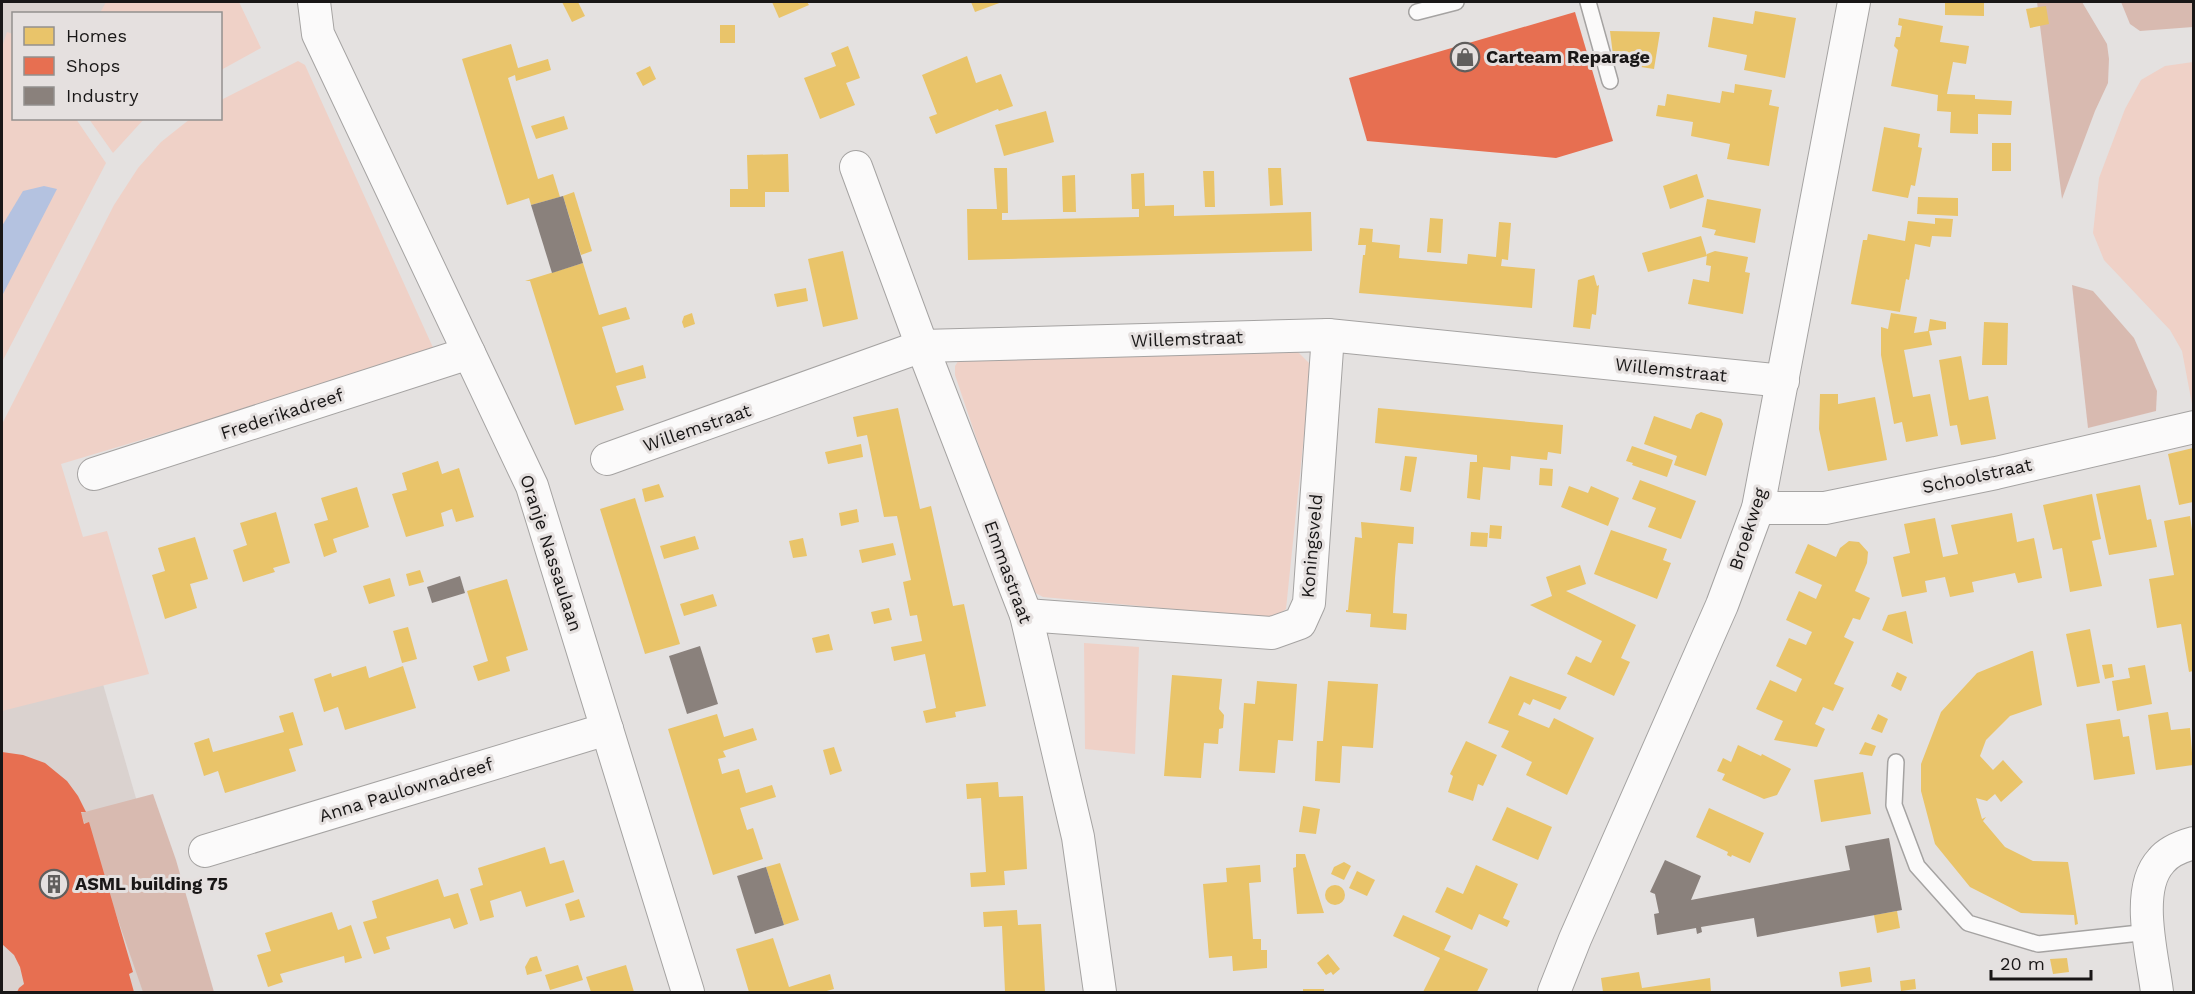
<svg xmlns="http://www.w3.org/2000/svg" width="2195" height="994" font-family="'Work Sans',sans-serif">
<rect width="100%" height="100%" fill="#e4e1e0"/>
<g fill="#dad2cf">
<polygon points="2,2 118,2 110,13 14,14 14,118 2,214"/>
<polygon points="2,458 42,473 192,992 2,992"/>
</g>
<g fill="#efd1c7">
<polygon points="106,2 239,2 261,48 221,70 220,14 100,13"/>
<polygon points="7,32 13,34 14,118 76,119 106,163 2,362 2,47"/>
<polygon points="298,61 305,65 435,352 61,464 83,537 107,531 149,674 2,711 2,424 114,205 138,168 161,142 190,119 220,118 221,100"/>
<polygon points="2193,62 2194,404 2192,404 2182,351 2170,330 2104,260 2093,233 2099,178 2125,109 2141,80 2165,66"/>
<polygon points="89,119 144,119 113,153"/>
<polygon points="1294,348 1309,363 1310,378 1286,609 1278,615 1268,618 1043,597 1032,591 1025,582 955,375 955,366 960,358"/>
<polygon points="1084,643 1139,647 1135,754 1085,749"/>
</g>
<g fill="#d8bab0">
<polygon points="2037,2 2082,2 2107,44 2109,59 2108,83 2095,111 2062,199"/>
<polygon points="2121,2 2193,2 2193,27 2140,31 2130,24"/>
<polygon points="2072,285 2093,291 2134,338 2157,391 2156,411 2088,428"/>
<polygon points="153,794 176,860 214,992 143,992 81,813"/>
</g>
<polygon fill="#b4c2e0" points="44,186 57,189 2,296 2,226 23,191"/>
<g fill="#e9c46a">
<polygon points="562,2 578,2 585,16 572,22"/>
<polygon points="772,2 807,2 809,5 779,18"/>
<polygon points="971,2 1002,2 975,12"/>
<polygon points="1945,2 1984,2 1984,16 1945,15"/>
<polygon points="2046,6 2049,24 2030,28 2026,9"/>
<polygon points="1755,11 1796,18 1785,78 1744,70 1747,55 1708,47 1713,17 1753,24"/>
<polygon points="1899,18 1943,26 1940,42 1969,46 1966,64 1953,62 1947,94 1975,95 1975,99 2012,101 2011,115 1978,114 1978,134 1950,133 1951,112 1937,111 1938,95 1891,86 1898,50 1894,46 1896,37 1900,37 1902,26 1898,25"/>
<rect x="720" y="25" width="15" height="18"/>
<polygon points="1610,31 1660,32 1654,69 1614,63"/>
<polygon points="511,44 518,68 548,59 551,70 516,81 515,75 508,78 538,179 553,174 560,197 531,205 529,198 507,205 462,59"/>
<polygon points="848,46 860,78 846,83 855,105 820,119 804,78 836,66 831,53"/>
<polygon points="967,56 976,83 1001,74 1013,106 999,111 998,109 936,134 929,117 937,114 922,75"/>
<polygon points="650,66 656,79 643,86 636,73"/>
<polygon points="1735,84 1772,90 1769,105 1779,107 1769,166 1727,159 1730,144 1691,136 1693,122 1656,116 1658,105 1665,106 1667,94 1720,103 1722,91 1734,93"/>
<polygon points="1046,111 1054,142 1004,156 995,125"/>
<polygon points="564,116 568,129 536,139 531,126"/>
<polygon points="1884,127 1920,134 1918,147 1922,148 1915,186 1911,185 1908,198 1872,191"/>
<rect x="1992" y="143" width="19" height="28"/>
<polygon points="788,154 789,192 765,192 765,207 730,207 730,189 748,189 747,155"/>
<polygon points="994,168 1007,168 1008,213 1002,213 1002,220 1139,217 1139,209 1132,209 1131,174 1144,173 1145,206 1174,205 1174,216 1311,212 1312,251 968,260 967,209 997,209"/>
<polygon points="1268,168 1281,168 1283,205 1270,206"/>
<polygon points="1203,171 1214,171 1215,207 1205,207"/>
<polygon points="1697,174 1704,197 1670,209 1663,186"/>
<polygon points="1075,175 1076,212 1063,212 1062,176"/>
<polygon points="574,192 592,251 581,255 563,196"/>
<polygon points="1918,197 1958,198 1958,216 1917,214"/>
<polygon points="1707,199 1761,209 1755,243 1714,235 1716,230 1702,227"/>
<polygon points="1430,218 1443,219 1441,253 1427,252"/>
<polygon points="1935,218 1953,219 1951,237 1932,236 1930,247 1915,244 1909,280 1906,279 1900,312 1851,304 1863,240 1867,240 1868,234 1905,241 1908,221 1935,224"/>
<polygon points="1499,222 1511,223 1508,260 1502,259 1501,266 1535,269 1532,308 1359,293 1363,255 1365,255 1366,245 1358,245 1360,228 1373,229 1372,242 1400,245 1399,258 1467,264 1468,254 1496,257"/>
<polygon points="1701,236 1707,256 1648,272 1642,253"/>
<polygon points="843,251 858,319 823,327 808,259"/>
<polygon points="1715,251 1748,257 1745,272 1750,273 1743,314 1688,304 1693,279 1709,282 1711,266 1706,265 1707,254"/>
<polygon points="583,263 599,315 626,307 630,319 602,327 616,373 643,365 646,378 616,386 624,410 575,425 530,281 525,281"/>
<polygon points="1594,275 1597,286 1599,285 1596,315 1592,314 1590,329 1573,327 1578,280"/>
<polygon points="806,288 808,301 777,307 774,294"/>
<polygon points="692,313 695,324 684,328 682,322 684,316"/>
<polygon points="1891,313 1917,317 1914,333 1928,331 1930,319 1946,322 1946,329 1929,331 1932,345 1904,350 1913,397 1930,394 1938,436 1906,442 1902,422 1894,424 1881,355 1881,327 1888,329"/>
<polygon points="1984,322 2008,323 2007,365 1982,365"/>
<polygon points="1961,356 1969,400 1988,396 1996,439 1961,445 1957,425 1950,426 1939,360"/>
<polygon points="1820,394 1838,394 1838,404 1875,397 1887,460 1828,471 1819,429"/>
<polygon points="898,408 920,509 931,506 953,606 964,604 986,706 955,712 956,717 926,723 923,711 936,708 925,654 894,661 891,647 922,641 917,615 910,616 903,582 911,580 897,516 884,517 867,435 857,437 853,417"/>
<polygon points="1378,408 1563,425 1561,454 1548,452 1547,460 1511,456 1510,470 1483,467 1480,500 1467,498 1470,462 1477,462 1477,455 1375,443"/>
<polygon points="1701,412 1721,419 1723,424 1706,476 1674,465 1677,456 1644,444 1654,416 1691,429 1696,415"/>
<polygon points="861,444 863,457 828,464 825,452"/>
<polygon points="1632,446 1673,460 1667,477 1632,465 1633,463 1626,461"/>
<polygon points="2193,448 2193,502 2179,505 2168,454"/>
<polygon points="1405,456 1417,457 1411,492 1400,490"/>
<polygon points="438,461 442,474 459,468 474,517 456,522 452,509 441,513 444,526 406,537 392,494 407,490 402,473"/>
<polygon points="1540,468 1553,469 1552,486 1539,485"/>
<polygon points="1640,480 1696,501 1681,539 1648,527 1656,508 1632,499"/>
<polygon points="659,484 664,497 645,502 642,489"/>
<polygon points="2140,485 2147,520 2151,519 2157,547 2109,555 2096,494"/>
<polygon points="1569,486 1588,493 1591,486 1619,498 1608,526 1561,507"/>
<polygon points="357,487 369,527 333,539 337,552 324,557 314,524 328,520 321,498"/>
<polygon points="2092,494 2101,539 2092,541 2102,586 2070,592 2062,548 2053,550 2043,505"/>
<polygon points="635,498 680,644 645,654 600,509"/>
<polygon points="857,509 859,522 841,526 839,513"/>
<polygon points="276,512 290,563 273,568 275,572 243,582 233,550 247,545 240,523"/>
<polygon points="2012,513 2017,542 2034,538 2042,578 2018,583 2015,573 1972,582 1974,592 1950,597 1945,577 1925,581 1927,592 1902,597 1893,557 1910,553 1904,524 1935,518 1943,557 1958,554 1951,525"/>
<polygon points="2190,516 2193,537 2193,671 2189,672 2181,624 2157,628 2149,579 2174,575 2164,521"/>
<polygon points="1361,522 1414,527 1413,544 1398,543 1395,578 1393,613 1407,614 1406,630 1370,627 1371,614 1346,612 1346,610 1348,610 1355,537 1362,538"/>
<polygon points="1490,525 1502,526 1501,539 1489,538"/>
<polygon points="1611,530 1667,549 1663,560 1671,563 1657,599 1594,574"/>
<polygon points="1471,532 1488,533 1487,547 1470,546"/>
<polygon points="695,536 699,549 664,559 660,546"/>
<polygon points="195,537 208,579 190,584 197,608 165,619 152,575 165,571 158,548"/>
<polygon points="803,538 807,556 793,558 789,541"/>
<polygon points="1849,541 1859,542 1868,552 1867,563 1855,591 1870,598 1860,620 1853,618 1844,637 1854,642 1834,684 1844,688 1833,711 1823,707 1815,724 1825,729 1817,747 1774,740 1783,721 1756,709 1770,680 1796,692 1802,679 1776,666 1789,638 1806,645 1812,632 1786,620 1799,591 1816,599 1822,585 1795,573 1808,544 1836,557 1840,548"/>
<polygon points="893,543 896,555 862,563 859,550"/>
<polygon points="1580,565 1586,584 1566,591 1636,625 1621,658 1630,662 1614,696 1567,674 1576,656 1591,663 1602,641 1530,605 1552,596 1546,577"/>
<polygon points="420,570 424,582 409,586 406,574"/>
<polygon points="390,578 395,596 369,604 363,586"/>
<polygon points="507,579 528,650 506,657 510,671 478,681 473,666 488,661 467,591"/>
<polygon points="713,594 717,606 684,616 680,604"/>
<polygon points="889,608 892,620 874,624 871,612"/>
<polygon points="1906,611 1913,644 1882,630 1888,615"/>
<polygon points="408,627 417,659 402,663 393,631"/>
<polygon points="2090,629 2100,683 2077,687 2066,634"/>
<polygon points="829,634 833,650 816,653 812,638"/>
<polygon points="2031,651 2033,651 2042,705 2010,716 1986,740 1980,756 1993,770 2003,760 2023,782 2001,802 1995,794 1987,801 1976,798 1982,819 1986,817 1983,821 2005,847 2033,861 2068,862 2078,924 2075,925 2074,915 2021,913 1970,887 1935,844 1921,791 1921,764 1941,712 1977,673"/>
<polygon points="2112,664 2114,677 2105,679 2102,665"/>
<polygon points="2145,665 2152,704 2117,711 2112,681 2130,678 2128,668"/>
<polygon points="366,666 369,678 403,666 416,708 345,730 338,707 324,712 314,679 331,673 332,677"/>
<polygon points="1897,672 1907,677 1901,691 1891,686"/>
<polygon points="1172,675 1222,679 1219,709 1224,715 1223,728 1219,729 1218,744 1204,743 1201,778 1164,776"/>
<polygon points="1510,676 1567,697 1560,710 1533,699 1530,705 1524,702 1518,715 1549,728 1554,718 1594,738 1567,795 1526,775 1532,762 1501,747 1509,731 1488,723"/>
<polygon points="1257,681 1297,684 1293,741 1278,740 1275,773 1239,771 1244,703 1255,704"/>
<polygon points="1328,681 1378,684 1373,748 1342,746 1340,783 1315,781 1317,741 1323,741"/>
<polygon points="293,712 303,745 289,749 296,771 225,793 218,771 204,776 194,743 209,738 213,752 284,732 279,716"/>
<polygon points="2168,712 2171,730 2190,728 2193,765 2156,770 2148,715"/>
<polygon points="717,714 724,737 753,728 757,740 723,751 726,757 718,759 722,774 739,769 746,793 772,785 776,797 740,808 747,830 753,828 763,859 713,875 668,729"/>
<polygon points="1878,714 1888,719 1882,733 1871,729"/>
<polygon points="2120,719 2123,737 2129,736 2135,774 2094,780 2086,724"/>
<polygon points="1466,741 1497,755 1483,786 1478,784 1473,801 1448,792 1453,776 1450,774"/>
<polygon points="1865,742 1876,746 1872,756 1859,754"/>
<polygon points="1738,745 1761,756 1762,754 1791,769 1777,795 1764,799 1722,780 1725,774 1717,771 1723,758 1731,762"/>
<polygon points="834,747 842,771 830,775 823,750"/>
<polygon points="1863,772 1871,814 1821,822 1814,780"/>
<polygon points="998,782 999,797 1023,796 1027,869 1004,871 1005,885 971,887 970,873 986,872 981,798 967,799 966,784"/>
<polygon points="1303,806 1320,809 1316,834 1299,832"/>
<polygon points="1507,807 1552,827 1538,860 1492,840"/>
<polygon points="1709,808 1764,833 1750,863 1732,855 1731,857 1727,855 1728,852 1696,837"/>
<polygon points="545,847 550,864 564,860 574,892 526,907 521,891 490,901 494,917 480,921 470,889 483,885 478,868"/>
<polygon points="1296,854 1305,854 1324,913 1297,914 1293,868 1296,867"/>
<polygon points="1344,862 1351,866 1344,880 1331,874 1334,867"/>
<polygon points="780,863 799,920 784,925 766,867"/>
<polygon points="1260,865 1261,882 1249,883 1253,939 1261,939 1261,950 1267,950 1267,968 1233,971 1232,956 1209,958 1203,884 1227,882 1226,868"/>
<polygon points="1476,865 1518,884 1503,918 1510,921 1507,927 1479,914 1472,930 1435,912 1447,887 1463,894"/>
<polygon points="1357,871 1375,880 1367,896 1349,888"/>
<polygon points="438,879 444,897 458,893 468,924 454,929 450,918 386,937 390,949 374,954 363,922 377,918 372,901"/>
<circle cx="1335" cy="895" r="10"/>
<polygon points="579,899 585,917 570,921 565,904"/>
<polygon points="1017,910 1018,925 1041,924 1045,992 1005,992 1002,926 984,927 983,912"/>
<polygon points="1897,911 1900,928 1877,933 1874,915"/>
<polygon points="332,912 338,930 351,925 362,958 345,963 344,956 280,974 283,982 268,987 257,955 271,951 265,933"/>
<polygon points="1403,915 1451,936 1444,950 1488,969 1477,992 1423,992 1440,958 1393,936"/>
<polygon points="773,938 789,987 830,974 834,989 823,992 749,992 736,949"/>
<polygon points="1328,954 1340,969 1333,975 1331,972 1326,975 1317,963"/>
<polygon points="537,956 542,971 527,975 525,967 530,958"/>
<polygon points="2067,958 2069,972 2053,974 2050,959"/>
<polygon points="578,965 583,980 550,990 545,975"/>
<polygon points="626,965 634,992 591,992 586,977"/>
<polygon points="1870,967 1872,982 1841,987 1839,972"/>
<polygon points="1639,972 1642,988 1710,978 1711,992 1603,992 1601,978"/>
<polygon points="1915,979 1916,989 1901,991 1900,981"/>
<rect x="1303" y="989" width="21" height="3"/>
</g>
<g fill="#e76f51">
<polygon points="1575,12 1613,141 1556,158 1367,141 1349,78"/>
<polygon points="2,752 23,755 45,763 67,781 78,796 86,812 81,812 84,824 89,822 133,972 129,974 134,992 17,992 19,988 24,984 20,967 14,955 2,944"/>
</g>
<g fill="#8a817c">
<polygon points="563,196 583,263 552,273 531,205"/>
<polygon points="460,576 465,593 432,603 427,587"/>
<polygon points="700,646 718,704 687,714 669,656"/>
<polygon points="1889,838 1902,910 1757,937 1754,918 1701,927 1702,932 1697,934 1696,928 1657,935 1654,914 1659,913 1655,894 1650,892 1665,860 1701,876 1691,900 1850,870 1845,846"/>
<polygon points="766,867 784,925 755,934 737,876"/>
</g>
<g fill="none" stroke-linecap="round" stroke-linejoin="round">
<g stroke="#a5a3a2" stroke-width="18">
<g id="lane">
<polyline points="1588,2 1610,81"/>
<polyline points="1417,12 1456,2"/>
<polyline points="1896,762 1894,805 1917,866 1968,923 2038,944 2149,932"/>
</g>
</g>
<g stroke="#a5a3a2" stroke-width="34">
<g id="street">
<polyline points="314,2 318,34 532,486 688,992"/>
<polyline points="856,167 922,346 1026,615 1078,837 1100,992"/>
<polyline points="607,459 922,346 1328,335 1783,381"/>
<polyline points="94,474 469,353"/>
<polyline points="1758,508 1825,508 1996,473 2194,427"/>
<polyline points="1026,615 1272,633 1300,623 1309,603 1328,335"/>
<polyline points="205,851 607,729"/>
<polyline points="1554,992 1575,939 1722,605 1758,508 1854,2"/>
<path d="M2157,992c-4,-35 -23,-102 4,-131 7,-9 22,-15 33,-18"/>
</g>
</g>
<use href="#lane" stroke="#fbfafa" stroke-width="15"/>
<use href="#street" stroke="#fbfafa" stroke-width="32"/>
</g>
<defs>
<g id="shop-ring" transform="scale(1.5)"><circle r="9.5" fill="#e5e0df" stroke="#605e5d" stroke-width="1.5"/><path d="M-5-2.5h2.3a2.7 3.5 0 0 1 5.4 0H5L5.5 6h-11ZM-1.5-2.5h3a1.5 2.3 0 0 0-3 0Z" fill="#605e5d"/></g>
<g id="building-ring" transform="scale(1.5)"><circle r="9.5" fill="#e5e0df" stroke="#605e5d" stroke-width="1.5"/><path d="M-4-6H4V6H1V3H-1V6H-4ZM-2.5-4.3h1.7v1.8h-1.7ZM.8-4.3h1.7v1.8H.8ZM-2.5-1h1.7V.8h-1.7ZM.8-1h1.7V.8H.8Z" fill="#605e5d"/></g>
</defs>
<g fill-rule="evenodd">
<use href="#shop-ring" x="1465" y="57"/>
<use href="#building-ring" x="54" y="884"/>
</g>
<g text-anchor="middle" stroke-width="6" stroke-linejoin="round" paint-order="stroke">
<g font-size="18" font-weight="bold" fill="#191717" stroke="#e5e0df" text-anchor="start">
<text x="1486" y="63">Carteam Reparage</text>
<text x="75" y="890">ASML building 75</text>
</g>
<g font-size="18" fill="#191717" stroke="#e5e0df">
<text transform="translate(1187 339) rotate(-2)" y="6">Willemstraat</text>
<text transform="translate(1671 370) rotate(6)" y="6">Willemstraat</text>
<text transform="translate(282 414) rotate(-18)" y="6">Frederikadreef</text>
<text transform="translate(697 428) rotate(-19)" y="6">Willemstraat</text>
<text transform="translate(1977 476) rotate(-12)" y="6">Schoolstraat</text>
<text transform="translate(1748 529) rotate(-72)" y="6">Broekweg</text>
<text transform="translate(1312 546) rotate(-85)" y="6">Koningsveld</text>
<text transform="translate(551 553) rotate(72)" y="6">Oranje Nassaulaan</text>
<text transform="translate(1008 572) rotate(70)" y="6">Emmastraat</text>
<text transform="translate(406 790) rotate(-17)" y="6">Anna Paulownadreef</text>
</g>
</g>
<rect width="2195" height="994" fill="none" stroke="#191717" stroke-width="6"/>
<rect x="12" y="12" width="210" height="108" fill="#e5e0df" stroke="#93908f" stroke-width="1.5"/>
<rect x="24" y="27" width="30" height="18" fill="#e9c46a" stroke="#93908f" stroke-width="1.5"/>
<text x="66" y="42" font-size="18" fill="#191717">Homes</text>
<rect x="24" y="57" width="30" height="18" fill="#e76f51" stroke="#93908f" stroke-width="1.5"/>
<text x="66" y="72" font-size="18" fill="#191717">Shops</text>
<rect x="24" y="87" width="30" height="18" fill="#8a817c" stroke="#93908f" stroke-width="1.5"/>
<text x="66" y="102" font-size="18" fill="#191717">Industry</text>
<path d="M1991 970v9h100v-9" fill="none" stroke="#191717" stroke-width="3"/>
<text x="2000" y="970" font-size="18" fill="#191717" stroke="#e5e0df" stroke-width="4.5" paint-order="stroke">20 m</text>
</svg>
